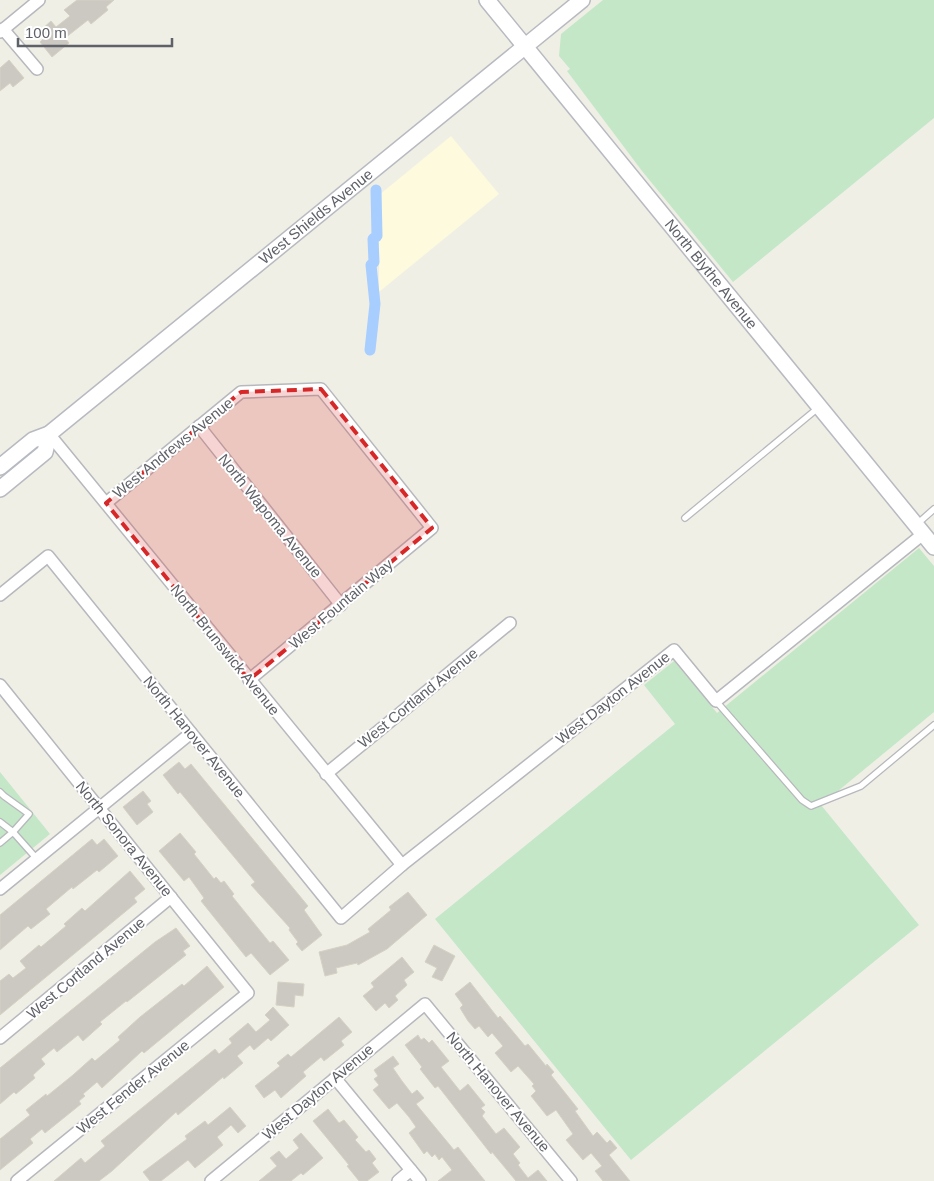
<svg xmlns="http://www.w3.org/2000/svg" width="934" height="1181" font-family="Arial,sans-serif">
<rect width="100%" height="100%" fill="#f0efe6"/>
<polygon fill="#fefadd" points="451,136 499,194 379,292 379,195"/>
<g fill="#c3e7c7">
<polygon points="603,0 934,0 934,118 733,282 642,171 567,71 570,69 559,56 561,34"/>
<polygon points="919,548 934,566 934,712 821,805 919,925 631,1160 435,919 675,724 644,685 674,661 717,713"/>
<polygon points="0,772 50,834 0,875"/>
</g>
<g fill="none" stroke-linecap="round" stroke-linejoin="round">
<polyline stroke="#a7ceff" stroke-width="11" points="370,350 375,304 371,265 374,262 373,239 377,236 376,190"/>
</g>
<g fill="#ccc9c3" stroke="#d5d2c4">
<polygon points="77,0 114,0 106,7 108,10 91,24 88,20 65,38 69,43 52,57 40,42 45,37 40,31 51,21 56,27 70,16 64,10"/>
<polygon points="9,60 24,78 13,87 10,83 0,91 0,68"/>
<polygon points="179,762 185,769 191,764 308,906 304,910 322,935 302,951 296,944 298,942 289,930 290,928 251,885 255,882 180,792 178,794 163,775"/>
<polygon points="143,791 151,801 147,804 153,812 137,825 123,807"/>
<polygon points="180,833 196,852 194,854 214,879 216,877 221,883 224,881 234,894 232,896 270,943 273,941 289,960 270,975 251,953 246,957 201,901 204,898 189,877 184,881 159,851"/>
<polygon points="92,839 97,845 104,839 118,856 99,872 97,870 73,889 72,887 46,909 50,914 31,929 28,926 0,950 0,915"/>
<polygon points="130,871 145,889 134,898 137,902 0,1015 0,981 9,974 13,978 26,968 20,961 39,945 41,947 66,926 64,924 82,908 85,911"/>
<polygon points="408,892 427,915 387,949 358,965 357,963 336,968 337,973 325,976 319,952 347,945 370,932 368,929 391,910 389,907"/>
<polygon points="176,928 190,946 183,951 186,955 127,1002 126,1001 100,1022 102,1024 83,1041 78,1035 57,1052 54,1048 41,1059 45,1064 33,1075 35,1078 16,1094 14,1092 0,1104 0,1068 155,942"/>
<polygon points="434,945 455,956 442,981 432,977 437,968 425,962"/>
<polygon points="402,957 414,972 404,980 407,985 395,996 398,1000 389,1008 385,1003 376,1011 363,996 374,987 371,983"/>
<polygon points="207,966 224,987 144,1053 142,1051 102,1088 97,1082 83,1094 85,1096 79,1101 81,1104 45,1133 42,1129 30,1139 33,1143 0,1170 0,1139 30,1115 26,1110 46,1094 47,1096 73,1075 92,1058 95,1061 120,1040 118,1037 140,1017 182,984 184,986"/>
<polygon points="278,982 304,984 303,996 295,995 294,1007 276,1005"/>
<polygon points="470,982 498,1018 500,1016 525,1046 528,1044 546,1066 547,1064 554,1072 551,1075 578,1109 575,1111 593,1136 597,1132 607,1143 610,1140 617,1148 609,1155 630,1181 603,1181 595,1171 602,1166 591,1153 583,1160 566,1140 573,1134 556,1110 547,1116 531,1096 536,1091 532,1086 534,1084 518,1066 511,1072 495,1053 503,1046 492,1033 488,1037 479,1026 475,1029 468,1021 460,1008 463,1005 455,994"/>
<polygon points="273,1007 289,1025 271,1041 268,1038 254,1050 250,1045 237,1056 243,1063 224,1079 223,1077 178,1115 176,1112 112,1171 99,1181 54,1181 81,1158 85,1163 105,1146 101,1141 215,1049 219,1054 232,1043 229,1039 248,1023 256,1032 270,1020 265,1015"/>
<polygon points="339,1017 352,1032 341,1041 344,1045 324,1061 321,1057 303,1072 306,1076 281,1098 275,1090 264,1098 255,1086 280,1066 277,1063 288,1054 291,1057"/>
<polygon points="418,1035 421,1040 424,1038 429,1043 432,1040 449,1061 441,1067 460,1091 468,1084 485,1105 481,1108 485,1112 482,1116 496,1134 504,1128 520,1147 513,1154 520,1163 518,1165 528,1178 538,1170 547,1181 516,1181 492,1152 491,1154 438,1086 435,1088 420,1069 422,1067 405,1045"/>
<polygon points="393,1056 399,1064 393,1068 402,1081 412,1094 417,1090 424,1098 416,1104 454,1150 458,1147 485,1181 438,1181 452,1170 442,1157 439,1160 435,1154 432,1157 427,1151 424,1154 409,1133 416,1127 409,1117 397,1103 389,1109 373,1090 379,1085 374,1079 378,1076 374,1070"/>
<polygon points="230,1107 246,1126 238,1133 231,1125 217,1137 223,1145 195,1168 188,1160 161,1181 150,1181 143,1172 187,1139 185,1136 205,1121 208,1125"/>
<polygon points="328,1109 339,1123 344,1120 358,1137 355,1140 366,1152 369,1150 376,1159 372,1163 379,1172 367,1181 359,1181 347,1166 349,1165 313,1121"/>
<polygon points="301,1133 323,1158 303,1175 301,1173 291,1181 259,1181 277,1166 270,1158 279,1151 286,1159 299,1148 293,1140"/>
</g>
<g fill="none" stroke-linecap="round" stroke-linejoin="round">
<g stroke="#b7b8bd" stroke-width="8">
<g id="lane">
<polyline points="685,518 818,408"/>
<polyline points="916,525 934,509"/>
<polyline points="716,701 802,800 811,806 861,786 934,725"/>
<polyline points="0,792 4,796 29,814 13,832 0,843"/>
<polyline points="0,822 13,832 37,859"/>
</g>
</g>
<g stroke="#b7b8bd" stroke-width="14">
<g id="street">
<polyline points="3,29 37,69"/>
<polyline points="0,32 39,0"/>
<polyline points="199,426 341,605"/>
<polyline points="49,434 402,865"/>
<polyline points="106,503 241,392 321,389 432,528 249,680"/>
<polyline points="0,595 48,556 341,918 402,865 674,650 716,701 923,534"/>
<polyline points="0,685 248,993 17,1181"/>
<polyline points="326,774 510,623"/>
<polyline points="0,889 191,733"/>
<polyline points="0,1038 171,897"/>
<polyline points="335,1078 420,1181"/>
<polyline points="211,1181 425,1004 571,1181"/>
<polyline points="398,1181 411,1170"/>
</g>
</g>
<g stroke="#b7bac0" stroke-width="18">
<g id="secondary">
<path id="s1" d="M487,0l447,547"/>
<path id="s2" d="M0,467l33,-27 16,-6 533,-434"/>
<polyline points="0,489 45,452 49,434"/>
</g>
</g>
<use href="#lane" stroke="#fff" stroke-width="5.5"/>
<use href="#street" stroke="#fff" stroke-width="11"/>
<use href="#secondary" stroke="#fff" stroke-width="15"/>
</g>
<path fill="#d62828" fill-opacity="0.2" stroke="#d62828" stroke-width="4" stroke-dasharray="10 6" stroke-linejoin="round" d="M321,389l111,139 -183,152 -143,-177 135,-111z"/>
<g text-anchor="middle" stroke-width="4" stroke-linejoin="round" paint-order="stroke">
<g font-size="15" fill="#5e6167" stroke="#fff">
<text dy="5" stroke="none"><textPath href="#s2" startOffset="404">West Shields Avenue</textPath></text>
<text dy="5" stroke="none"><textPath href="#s1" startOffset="354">North Blythe Avenue</textPath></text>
<text transform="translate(173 448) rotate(-39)" y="5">West Andrews Avenue</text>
<text transform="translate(270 516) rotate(51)" y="5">North Wapoma Avenue</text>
<text transform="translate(341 604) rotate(-40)" y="5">West Fountain Way</text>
<text transform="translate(225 650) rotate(51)" y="5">North Brunswick Avenue</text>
<text transform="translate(418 698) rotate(-39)" y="5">West Cortland Avenue</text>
<text transform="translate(613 698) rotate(-38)" y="5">West Dayton Avenue</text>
<text transform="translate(194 737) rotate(51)" y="5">North Hanover Avenue</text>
<text transform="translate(124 839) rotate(51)" y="5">North Sonora Avenue</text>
<text transform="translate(86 968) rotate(-40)" y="5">West Cortland Avenue</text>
<text transform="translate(133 1087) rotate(-39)" y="5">West Fender Avenue</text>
<text transform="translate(318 1092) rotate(-40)" y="5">West Dayton Avenue</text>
<text transform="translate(498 1092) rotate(50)" y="5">North Hanover Avenue</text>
</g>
</g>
<path d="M18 38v8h154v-8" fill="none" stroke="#5e6167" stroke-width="2.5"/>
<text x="25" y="38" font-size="15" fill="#5e6167" stroke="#ffffff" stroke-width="4" paint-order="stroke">100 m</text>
</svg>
